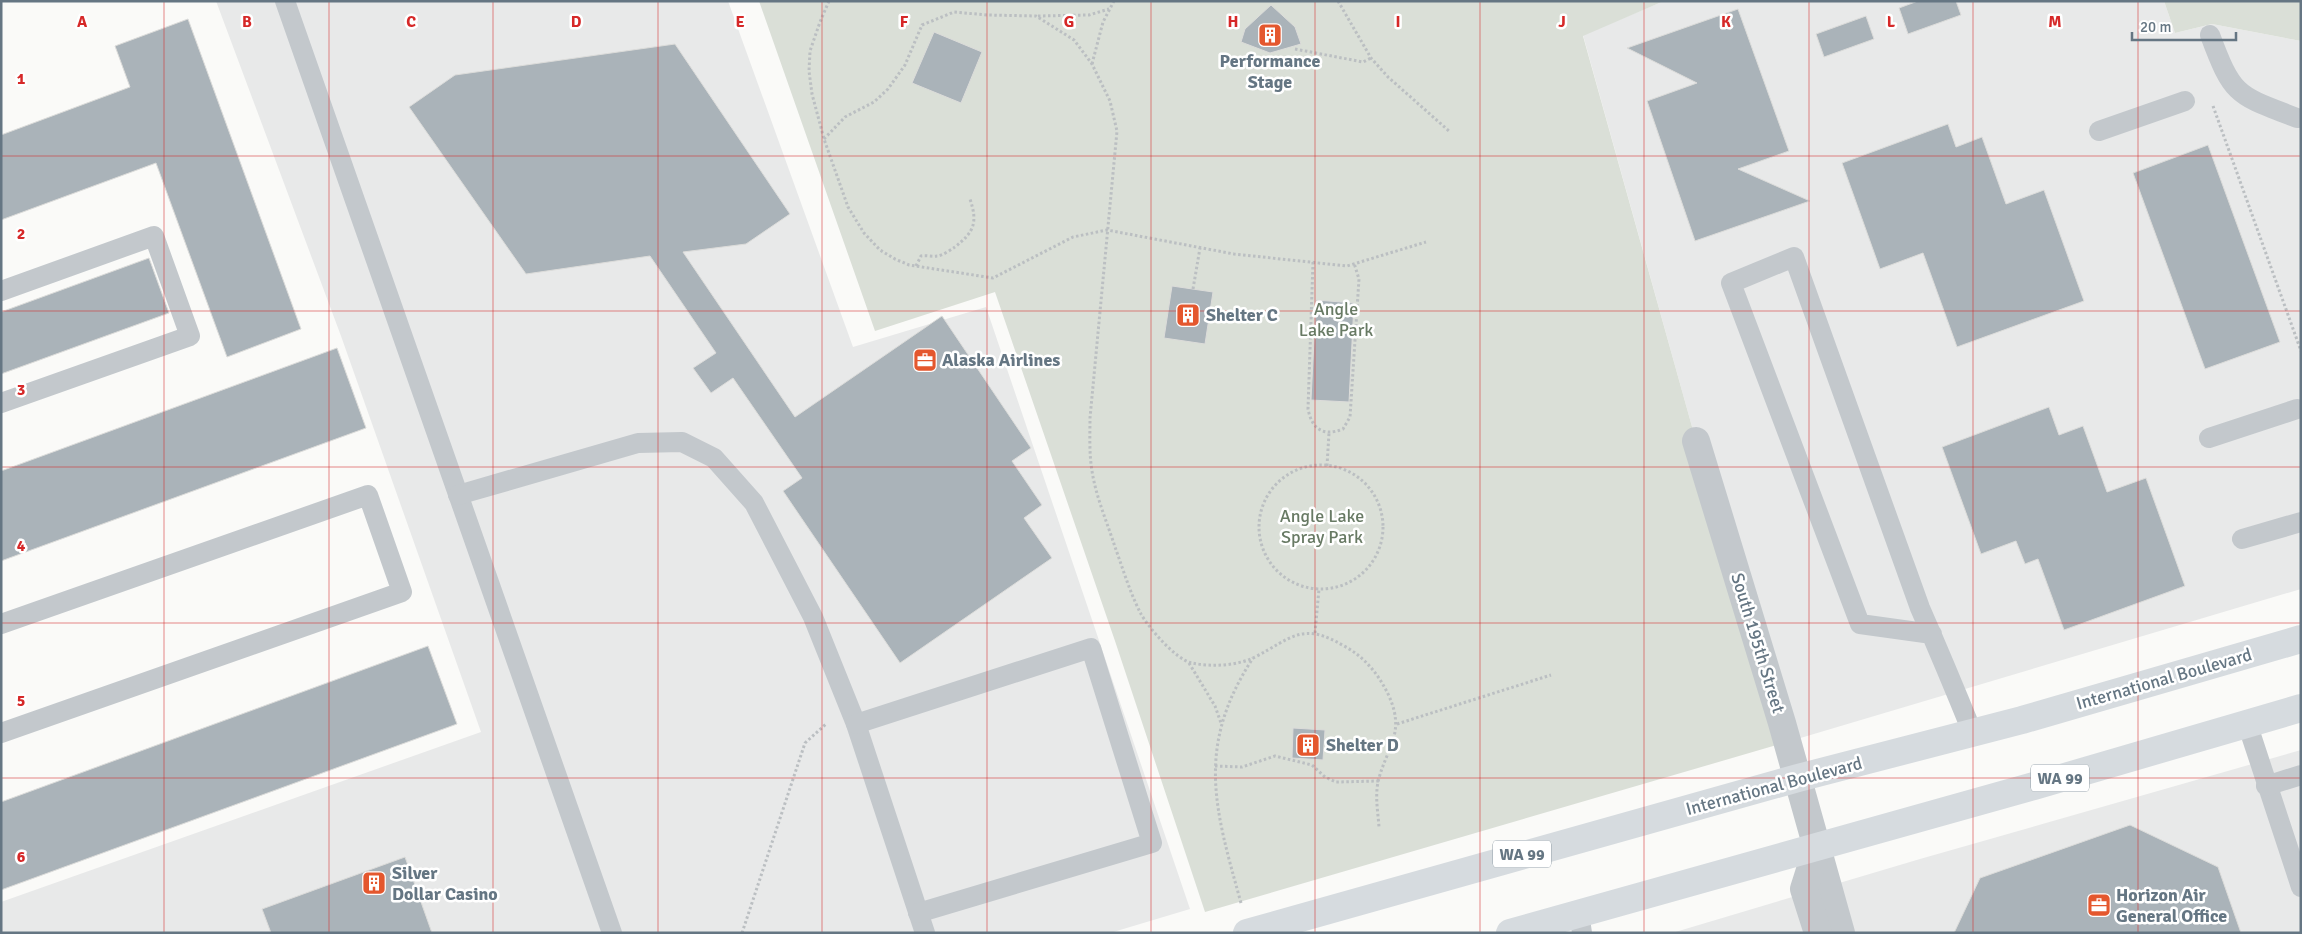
<svg xmlns="http://www.w3.org/2000/svg" width="2302" height="934" font-family="Signika,sans-serif">
<rect width="100%" height="100%" fill="#fafaf8"/>
<g fill="#e8e9e9">
<polygon points="216,1 728,1 853,347 986,307 1190,909 1110,933 1,933 1,902 481,732 341,336"/>
<polygon points="1664,1 2164,1 2175,33 2212,24 2301,41 2301,589 1787,742 1696,441 1583,35"/>
<polygon points="2301,750 2301,933 1672,933 1920,859"/>
</g>
<g fill="#dadfd7">
<polygon points="759,1 1664,1 1583,36 1696,441 1787,742 1205,912 1115,641 995,292 875,331"/>
<polygon points="2164,1 2301,1 2301,41 2212,24 2175,33"/>
</g>
<g fill="#aab3b9" stroke="#dcdcda">
<polygon points="1918,1 1956,1 1961,15 1908,34 1899,8"/>
<polygon points="1271,5 1295,27 1301,44 1270,53 1241,42 1245,29"/>
<polygon points="1738,9 1789,151 1738,169 1810,201 1695,241 1647,101 1697,83 1627,48"/>
<polygon points="1866,16 1874,39 1824,57 1816,34"/>
<polygon points="188,19 301,329 227,357 156,163 1,220 1,135 130,87 115,46"/>
<polygon points="934,32 982,52 961,103 912,83"/>
<polygon points="675,44 790,214 746,244 683,252 795,417 942,316 1031,448 1012,461 1042,505 1024,518 1052,558 900,663 783,491 802,478 733,378 711,393 693,368 716,353 650,256 526,274 409,107 455,75"/>
<polygon points="1948,124 1956,147 1982,137 2006,204 2044,190 2084,301 1957,347 1923,253 1880,269 1842,163"/>
<polygon points="2208,145 2280,342 2205,369 2133,173"/>
<polygon points="149,258 169,313 1,374 1,312"/>
<polygon points="1172,286 1213,292 1205,344 1164,338"/>
<polygon points="1316,300 1354,303 1349,402 1311,400"/>
<polygon points="337,348 366,428 1,561 1,471"/>
<polygon points="2049,407 2059,435 2083,426 2107,492 2146,478 2185,586 2064,630 2038,559 2025,564 2016,541 1981,554 1942,447"/>
<polygon points="428,646 457,724 1,890 1,802"/>
<polygon points="1293,728 1325,730 1323,760 1292,758"/>
<polygon points="2130,825 2218,867 2241,933 1954,933 1980,878"/>
<polygon points="405,857 432,933 271,933 262,909"/>
</g>
<g fill="none" stroke-linecap="round" stroke-linejoin="round">
<g stroke="#bbbfc2" stroke-width="3" stroke-dasharray="2.5 2.5" stroke-linecap="butt">
<polyline points="829,1 820,22 810,51 809,71 812,94 824,139 848,207 864,233 880,250 895,259 909,265 993,278 1073,237 1107,230 1234,254 1347,266 1426,242"/>
<polyline points="1338,1 1371,58 1388,77 1449,131"/>
<polyline points="1038,16 1089,15 1109,9"/>
<polyline points="1295,49 1363,62 1371,58"/>
<polyline points="1092,64 1103,22 1114,1"/>
<polyline points="2213,106 2301,351"/>
<path d="M824,139l21,-22 29,-15 14,-13 17,-24 17,-40 32,-13 33,3 49,1 38,24 18,24 18,37 7,30 -27,287c0,17 -1,35 2,53 4,26 15,51 23,76 8,22 15,46 26,67 8,14 35,46 51,49 19,4 45,3 63,-6 37,-19 47,-36 89,-11 21,11 35,29 45,50 17,38 -3,52 -11,86 -3,16 0,30 1,45"/>
<path d="M1313,262l-5,147c4,20 15,28 35,20l7,-12 9,-138 -5,-16"/>
<path d="M916,266l5,-10c5,-1 11,1 16,0 5,0 13,-6 18,-9 19,-15 23,-24 15,-48"/>
<polyline points="1193,289 1200,248"/>
<circle cx="1321" cy="527" r="62"/>
<polyline points="1327,466 1329,433"/>
<polyline points="1315,633 1319,589"/>
<polyline points="1189,663 1215,706 1221,723"/>
<polyline points="1397,724 1551,675"/>
<polyline points="1215,766 1242,767 1275,756 1312,765 1325,777 1336,782 1379,781"/>
<path d="M1241,903c-26,-94 -46,-156 12,-245"/>
<polyline points="742,933 805,743 826,724"/>
</g>
<g stroke="#c3c8cc" stroke-width="20">
<polyline points="285,1 612,933"/>
<path d="M2210,35c23,62 27,60 87,83"/>
<polyline points="2099,131 2185,101"/>
<polyline points="1,291 154,236 190,336 1,403"/>
<polyline points="2209,438 2297,409"/>
<polyline points="458,495 638,443 682,442 714,458 754,503 813,617 856,724 925,933"/>
<polyline points="2242,539 2301,522"/>
<polyline points="1,624 368,495 402,592 1,733"/>
<path d="M1932,634l-72,-10 -129,-341 63,-26 126,351c18,41 36,84 53,126"/>
<polyline points="2247,723 2301,887"/>
<polyline points="856,724 1091,648 1152,843 918,913"/>
<polyline points="2266,786 2301,775"/>
<polyline points="1579,913 1582,933"/>
</g>
<g stroke="#c3c8cc" stroke-width="28">
<polyline points="1696,441 1782,723 1841,933"/>
<polyline points="1818,933 1804,889 1818,845"/>
</g>
<g stroke="#d6dbdf" stroke-width="28">
<polyline points="1247,933 1798,778 2022,720 2301,639"/>
<polyline points="1510,933 2034,786 2301,708"/>
</g>
</g>
<path fill="none" stroke="#d62828" stroke-width="1" stroke-opacity="0.55" d="M164,1v932M329,1v932M493,1v932M658,1v932M822,1v932M987,1v932M1151,1v932M1315,1v932M1480,1v932M1644,1v932M1809,1v932M1973,1v932M2138,1v932M1,156h2300M1,311h2300M1,467h2300M1,623h2300M1,778h2300"/>
<defs>
<g id="building-square" transform="scale(1.25)"><rect x="-9" y="-9" width="18" height="18" rx="4" fill="#e4572e" stroke="#fff"/><path d="M-4-6H4V6H1V3H-1V6H-4ZM-2.5-4.3h1.7v1.8h-1.7ZM.8-4.3h1.7v1.8H.8ZM-2.5-1h1.7V.8h-1.7ZM.8-1h1.7V.8H.8Z" fill="#fff"/></g>
<g id="office-square" transform="scale(1.25)"><rect x="-9" y="-9" width="18" height="18" rx="4" fill="#e4572e" stroke="#fff"/><path d="M-6-3h4V-5.5h4V-3h4V5H-6ZM-1-4.5V-3h2v-1.5ZM-6 0V1H6V0Z" fill="#fff"/></g>
</defs>
<g fill-rule="evenodd">
<use href="#building-square" x="1270" y="35"/>
<use href="#building-square" x="1188" y="315"/>
<use href="#office-square" x="925" y="360"/>
<use href="#building-square" x="1308" y="745"/>
<use href="#building-square" x="374" y="883"/>
<use href="#office-square" x="2099" y="905"/>
</g>
<g text-anchor="middle" stroke-width="5" stroke-linejoin="round" paint-order="stroke">
<g fill="#fff" stroke="#939fa8" stroke-width="1">
<rect x="2031" y="764.5" width="58" height="27" rx="4"/>
<rect x="1493" y="840.5" width="58" height="27" rx="4"/>
</g>
<g font-size="16" font-weight="bold" fill="#657683">
<text x="2060" y="784">WA 99</text>
<text x="1522" y="860">WA 99</text>
</g>
<g font-size="18" font-weight="bold" fill="#657683" stroke="#fff" text-anchor="start">
<text x="1270" y="67" text-anchor="middle">Performance<tspan x="1270" dy="21">Stage</tspan></text>
<text x="1206" y="321">Shelter C</text>
<text x="942" y="366">Alaska Airlines</text>
<text x="1326" y="751">Shelter D</text>
<text x="392" y="879">Silver<tspan x="392" dy="21">Dollar Casino</tspan></text>
<text x="2116" y="901">Horizon Air<tspan x="2116" dy="21">General Office</tspan></text>
</g>
<g font-size="18" fill="#687a64" stroke="#fff">
<text x="1336" y="315">Angle<tspan x="1336" dy="21">Lake Park</tspan></text>
<text x="1322" y="522">Angle Lake<tspan x="1322" dy="21">Spray Park</tspan></text>
</g>
<g font-size="18" fill="#657683" stroke="#fff">
<text transform="translate(1758 643) rotate(73)" y="6">South 195th Street</text>
<text transform="translate(2164 679) rotate(-16)" y="6">International Boulevard</text>
<text transform="translate(1774 786) rotate(-15)" y="6">International Boulevard</text>
</g>
</g>
<g font-size="16" text-anchor="middle" font-weight="bold" fill="#d62828" stroke="#fff" stroke-width="5" stroke-linejoin="round" paint-order="stroke">
<text x="82" y="27">A</text>
<text x="247" y="27">B</text>
<text x="411" y="27">C</text>
<text x="576" y="27">D</text>
<text x="740" y="27">E</text>
<text x="904" y="27">F</text>
<text x="1069" y="27">G</text>
<text x="1233" y="27">H</text>
<text x="1398" y="27">I</text>
<text x="1562" y="27">J</text>
<text x="1726" y="27">K</text>
<text x="1891" y="27">L</text>
<text x="2055" y="27">M</text>
<text x="21" y="84">1</text>
<text x="21" y="239">2</text>
<text x="21" y="395">3</text>
<text x="21" y="551">4</text>
<text x="21" y="706">5</text>
<text x="21" y="862">6</text>
</g>
<rect width="2302" height="934" fill="none" stroke="#657683" stroke-width="5"/>
<path d="M2132 32v8h104v-8" fill="none" stroke="#657683" stroke-width="2.5"/>
<text x="2140" y="32" font-size="15" fill="#657683" stroke="#ffffff" stroke-width="4" paint-order="stroke">20 m</text>
</svg>
